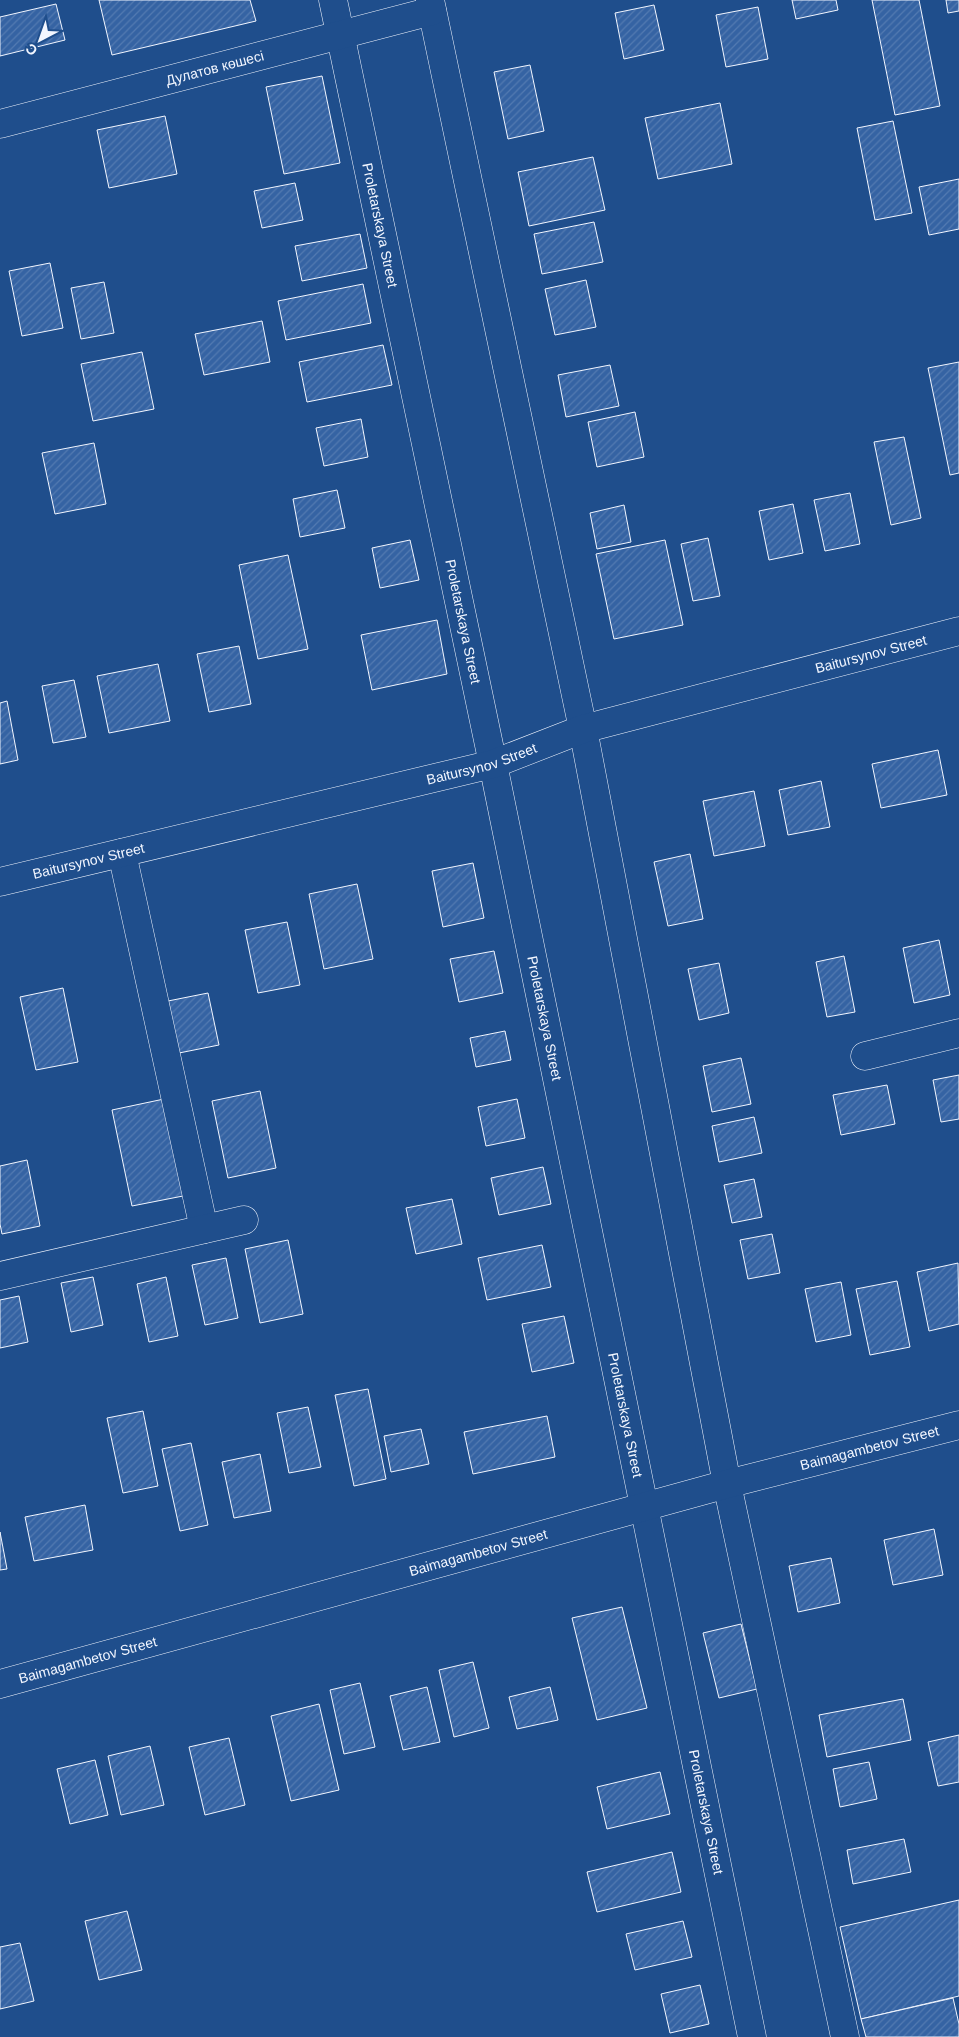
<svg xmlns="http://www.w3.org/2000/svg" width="959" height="2037" font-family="Helvetica,sans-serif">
<defs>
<pattern id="building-hatch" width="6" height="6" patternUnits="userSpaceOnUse" patternTransform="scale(1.25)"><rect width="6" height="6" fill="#3563a3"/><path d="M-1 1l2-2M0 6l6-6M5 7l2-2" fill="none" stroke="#537ab1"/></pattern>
</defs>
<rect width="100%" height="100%" fill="#1f4e8c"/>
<g fill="url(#building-hatch)" stroke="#f2f6ff">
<polygon points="99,0 250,0 256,21 112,55"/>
<polygon points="792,0 836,0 838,10 796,19"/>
<polygon points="872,0 919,0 940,106 895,115"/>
<polygon points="946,0 959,0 959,11 948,13"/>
<polygon points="56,4 65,40 0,56 0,17"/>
<polygon points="654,5 664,50 624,59 615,13"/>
<polygon points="758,7 768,59 726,67 716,15"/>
<polygon points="530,65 544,131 508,139 494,72"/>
<polygon points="322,76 340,163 284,174 266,87"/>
<polygon points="720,103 732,164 658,179 645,118"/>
<polygon points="165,116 177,174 109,188 97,130"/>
<polygon points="893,121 912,213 875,220 857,128"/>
<polygon points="593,157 605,210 529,226 518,172"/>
<polygon points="959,179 959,229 929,235 919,187"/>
<polygon points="295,183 303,220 262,228 254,191"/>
<polygon points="594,222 603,262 542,274 534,234"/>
<polygon points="360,234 367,268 302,281 295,246"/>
<polygon points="50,263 63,328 22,336 9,271"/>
<polygon points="586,280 596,327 555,335 545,289"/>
<polygon points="104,282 114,333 81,339 71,288"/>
<polygon points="363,284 371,323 286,340 278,301"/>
<polygon points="262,321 270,362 204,375 195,334"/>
<polygon points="383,345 392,385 307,402 299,362"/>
<polygon points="142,352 154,409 93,421 81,364"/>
<polygon points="959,362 959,473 950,475 928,368"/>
<polygon points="610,365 619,406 566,417 558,375"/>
<polygon points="635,412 644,457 597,467 588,422"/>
<polygon points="361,419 368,457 324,466 316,428"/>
<polygon points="904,437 921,518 891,525 874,442"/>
<polygon points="94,443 106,504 55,514 42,453"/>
<polygon points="337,490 345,528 300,537 293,499"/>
<polygon points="850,493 860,544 825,551 814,500"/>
<polygon points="793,504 803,553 769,560 759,511"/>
<polygon points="624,505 631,542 597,549 590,513"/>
<polygon points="708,538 720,596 693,601 681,544"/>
<polygon points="410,540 419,580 380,588 372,548"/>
<polygon points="665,540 683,625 614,639 596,554"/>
<polygon points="288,555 308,649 258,659 239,565"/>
<polygon points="437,620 447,674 372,690 361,635"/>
<polygon points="239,646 251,704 209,712 197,654"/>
<polygon points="158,664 170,721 109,733 97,676"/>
<polygon points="74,680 86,737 53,743 42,686"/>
<polygon points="7,701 18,760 0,764 0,703"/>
<polygon points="938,750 947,795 881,808 872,764"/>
<polygon points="821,781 830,827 788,835 779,790"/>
<polygon points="754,791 765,846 714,856 703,801"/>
<polygon points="690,854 703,919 668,926 654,862"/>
<polygon points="473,863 484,918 443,927 432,871"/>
<polygon points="357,884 373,959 324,969 309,894"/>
<polygon points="287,922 300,985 258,993 245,930"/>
<polygon points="939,940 950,995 914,1003 903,948"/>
<polygon points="494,951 503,993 459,1002 450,959"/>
<polygon points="844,956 855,1012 827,1017 816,962"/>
<polygon points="719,963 729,1013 699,1020 688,969"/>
<polygon points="63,988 78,1062 36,1070 20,997"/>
<polygon points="208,993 219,1045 179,1053 168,1001"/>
<polygon points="505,1031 511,1060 476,1067 470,1038"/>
<polygon points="741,1058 751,1104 712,1112 703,1066"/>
<polygon points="959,1075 959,1119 941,1122 933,1080"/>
<polygon points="887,1085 895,1124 841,1135 833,1095"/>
<polygon points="260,1091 276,1168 228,1178 212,1101"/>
<polygon points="164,1099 183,1196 132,1206 112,1110"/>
<polygon points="517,1099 525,1138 486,1146 478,1107"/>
<polygon points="754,1117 762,1153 719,1162 712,1126"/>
<polygon points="27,1160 40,1226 2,1234 0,1224 0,1166"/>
<polygon points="543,1167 551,1204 499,1215 491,1178"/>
<polygon points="754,1179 762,1217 732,1223 724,1185"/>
<polygon points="452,1199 462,1244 416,1254 406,1208"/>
<polygon points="772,1234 780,1273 748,1279 740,1240"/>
<polygon points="288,1240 303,1314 260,1323 245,1249"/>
<polygon points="542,1245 551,1287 487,1300 478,1258"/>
<polygon points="226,1258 238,1318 205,1325 192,1265"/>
<polygon points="958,1263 959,1324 929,1331 917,1272"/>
<polygon points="93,1277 103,1325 71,1332 61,1283"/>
<polygon points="166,1277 178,1336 149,1342 137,1284"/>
<polygon points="897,1281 910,1347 870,1355 856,1289"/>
<polygon points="841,1282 851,1335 816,1342 805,1289"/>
<polygon points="19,1296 28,1342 0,1348 0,1300"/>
<polygon points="564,1316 574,1363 532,1372 522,1324"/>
<polygon points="368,1389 386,1479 354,1486 335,1395"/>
<polygon points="308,1407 321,1467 289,1473 277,1413"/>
<polygon points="143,1411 158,1486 123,1493 107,1418"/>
<polygon points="547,1416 555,1457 473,1474 464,1432"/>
<polygon points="421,1429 429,1464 391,1472 384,1436"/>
<polygon points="191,1443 208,1525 180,1531 162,1449"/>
<polygon points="260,1454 271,1511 234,1518 222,1462"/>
<polygon points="85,1505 93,1550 34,1561 25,1517"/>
<polygon points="934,1529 943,1575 893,1585 884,1540"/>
<polygon points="0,1532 7,1569 0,1570"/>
<polygon points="831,1558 840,1603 798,1612 789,1566"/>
<polygon points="622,1607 647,1708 597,1720 572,1618"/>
<polygon points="741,1624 757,1689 719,1698 703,1633"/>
<polygon points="473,1662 489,1728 454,1737 439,1670"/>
<polygon points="360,1683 375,1747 344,1754 330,1690"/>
<polygon points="427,1687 440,1742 403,1750 390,1696"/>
<polygon points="550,1687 558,1720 517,1729 509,1697"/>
<polygon points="903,1699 911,1740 827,1757 819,1715"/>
<polygon points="319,1704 339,1790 291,1801 271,1716"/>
<polygon points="959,1735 959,1782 938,1786 928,1742"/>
<polygon points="229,1738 245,1805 205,1815 189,1747"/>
<polygon points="150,1746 164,1805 121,1815 108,1756"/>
<polygon points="95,1760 108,1815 70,1824 57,1769"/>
<polygon points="869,1762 877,1799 840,1807 833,1769"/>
<polygon points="660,1772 670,1814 607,1829 597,1787"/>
<polygon points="904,1839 911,1872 853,1884 847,1850"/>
<polygon points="672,1852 681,1892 597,1912 587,1872"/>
<polygon points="959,1900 959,1996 861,2019 840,1927"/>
<polygon points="127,1911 142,1970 99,1980 85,1921"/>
<polygon points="683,1921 692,1957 635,1970 626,1934"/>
<polygon points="20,1943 34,2001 0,2009 0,1947"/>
<polygon points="700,1985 709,2024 670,2033 661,1994"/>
<polygon points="953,1998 959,2024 959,2037 866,2037 861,2019"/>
</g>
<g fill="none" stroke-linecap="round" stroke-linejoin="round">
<g stroke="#f2f6ff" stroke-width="29">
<g id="minor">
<path id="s1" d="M333,0l160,764 259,1273"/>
<polyline points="430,0 583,729 727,1484 845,2037"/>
<path id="s2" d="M0,124l432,-113"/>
<polyline points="122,853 204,1229"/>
<path id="s3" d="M0,882l493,-118 90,-35 376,-98"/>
<polyline points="865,1056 959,1033"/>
<polyline points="0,1276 244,1220"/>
</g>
</g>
<g stroke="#f2f6ff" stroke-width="29">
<g id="major">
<path id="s4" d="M0,1684l727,-200 232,-59"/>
</g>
</g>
<use href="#minor" stroke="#1f4e8c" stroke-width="28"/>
<use href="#major" stroke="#1f4e8c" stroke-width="28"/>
</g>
<g text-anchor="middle" stroke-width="4" stroke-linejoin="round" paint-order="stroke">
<g font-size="14" fill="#f2f6ff" stroke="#1f4e8c">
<text dy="5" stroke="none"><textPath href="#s2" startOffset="222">Дулатов көшесі</textPath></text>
<text dy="5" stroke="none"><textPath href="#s1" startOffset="230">Proletarskaya Street</textPath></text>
<text dy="5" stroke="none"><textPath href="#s1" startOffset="635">Proletarskaya Street</textPath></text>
<text dy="5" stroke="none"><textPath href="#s3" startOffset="901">Baitursynov Street</textPath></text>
<text dy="5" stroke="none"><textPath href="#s3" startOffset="496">Baitursynov Street</textPath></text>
<text dy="5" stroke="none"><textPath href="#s3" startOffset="91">Baitursynov Street</textPath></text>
<text dy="5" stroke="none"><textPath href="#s1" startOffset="1040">Proletarskaya Street</textPath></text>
<text dy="5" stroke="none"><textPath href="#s1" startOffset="1445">Proletarskaya Street</textPath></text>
<text dy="5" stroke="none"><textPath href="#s4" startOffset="901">Baimagambetov Street</textPath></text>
<text dy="5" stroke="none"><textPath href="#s4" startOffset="496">Baimagambetov Street</textPath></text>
<text dy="5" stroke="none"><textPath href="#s4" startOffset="91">Baimagambetov Street</textPath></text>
<text dy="5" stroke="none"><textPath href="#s1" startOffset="1850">Proletarskaya Street</textPath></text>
</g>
</g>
<g transform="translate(40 40) rotate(221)" stroke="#1f4e8c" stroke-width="4" paint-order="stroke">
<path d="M0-4L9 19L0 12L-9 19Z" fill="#f2f6ff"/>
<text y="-8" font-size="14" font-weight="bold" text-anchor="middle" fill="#f2f6ff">С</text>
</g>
</svg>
